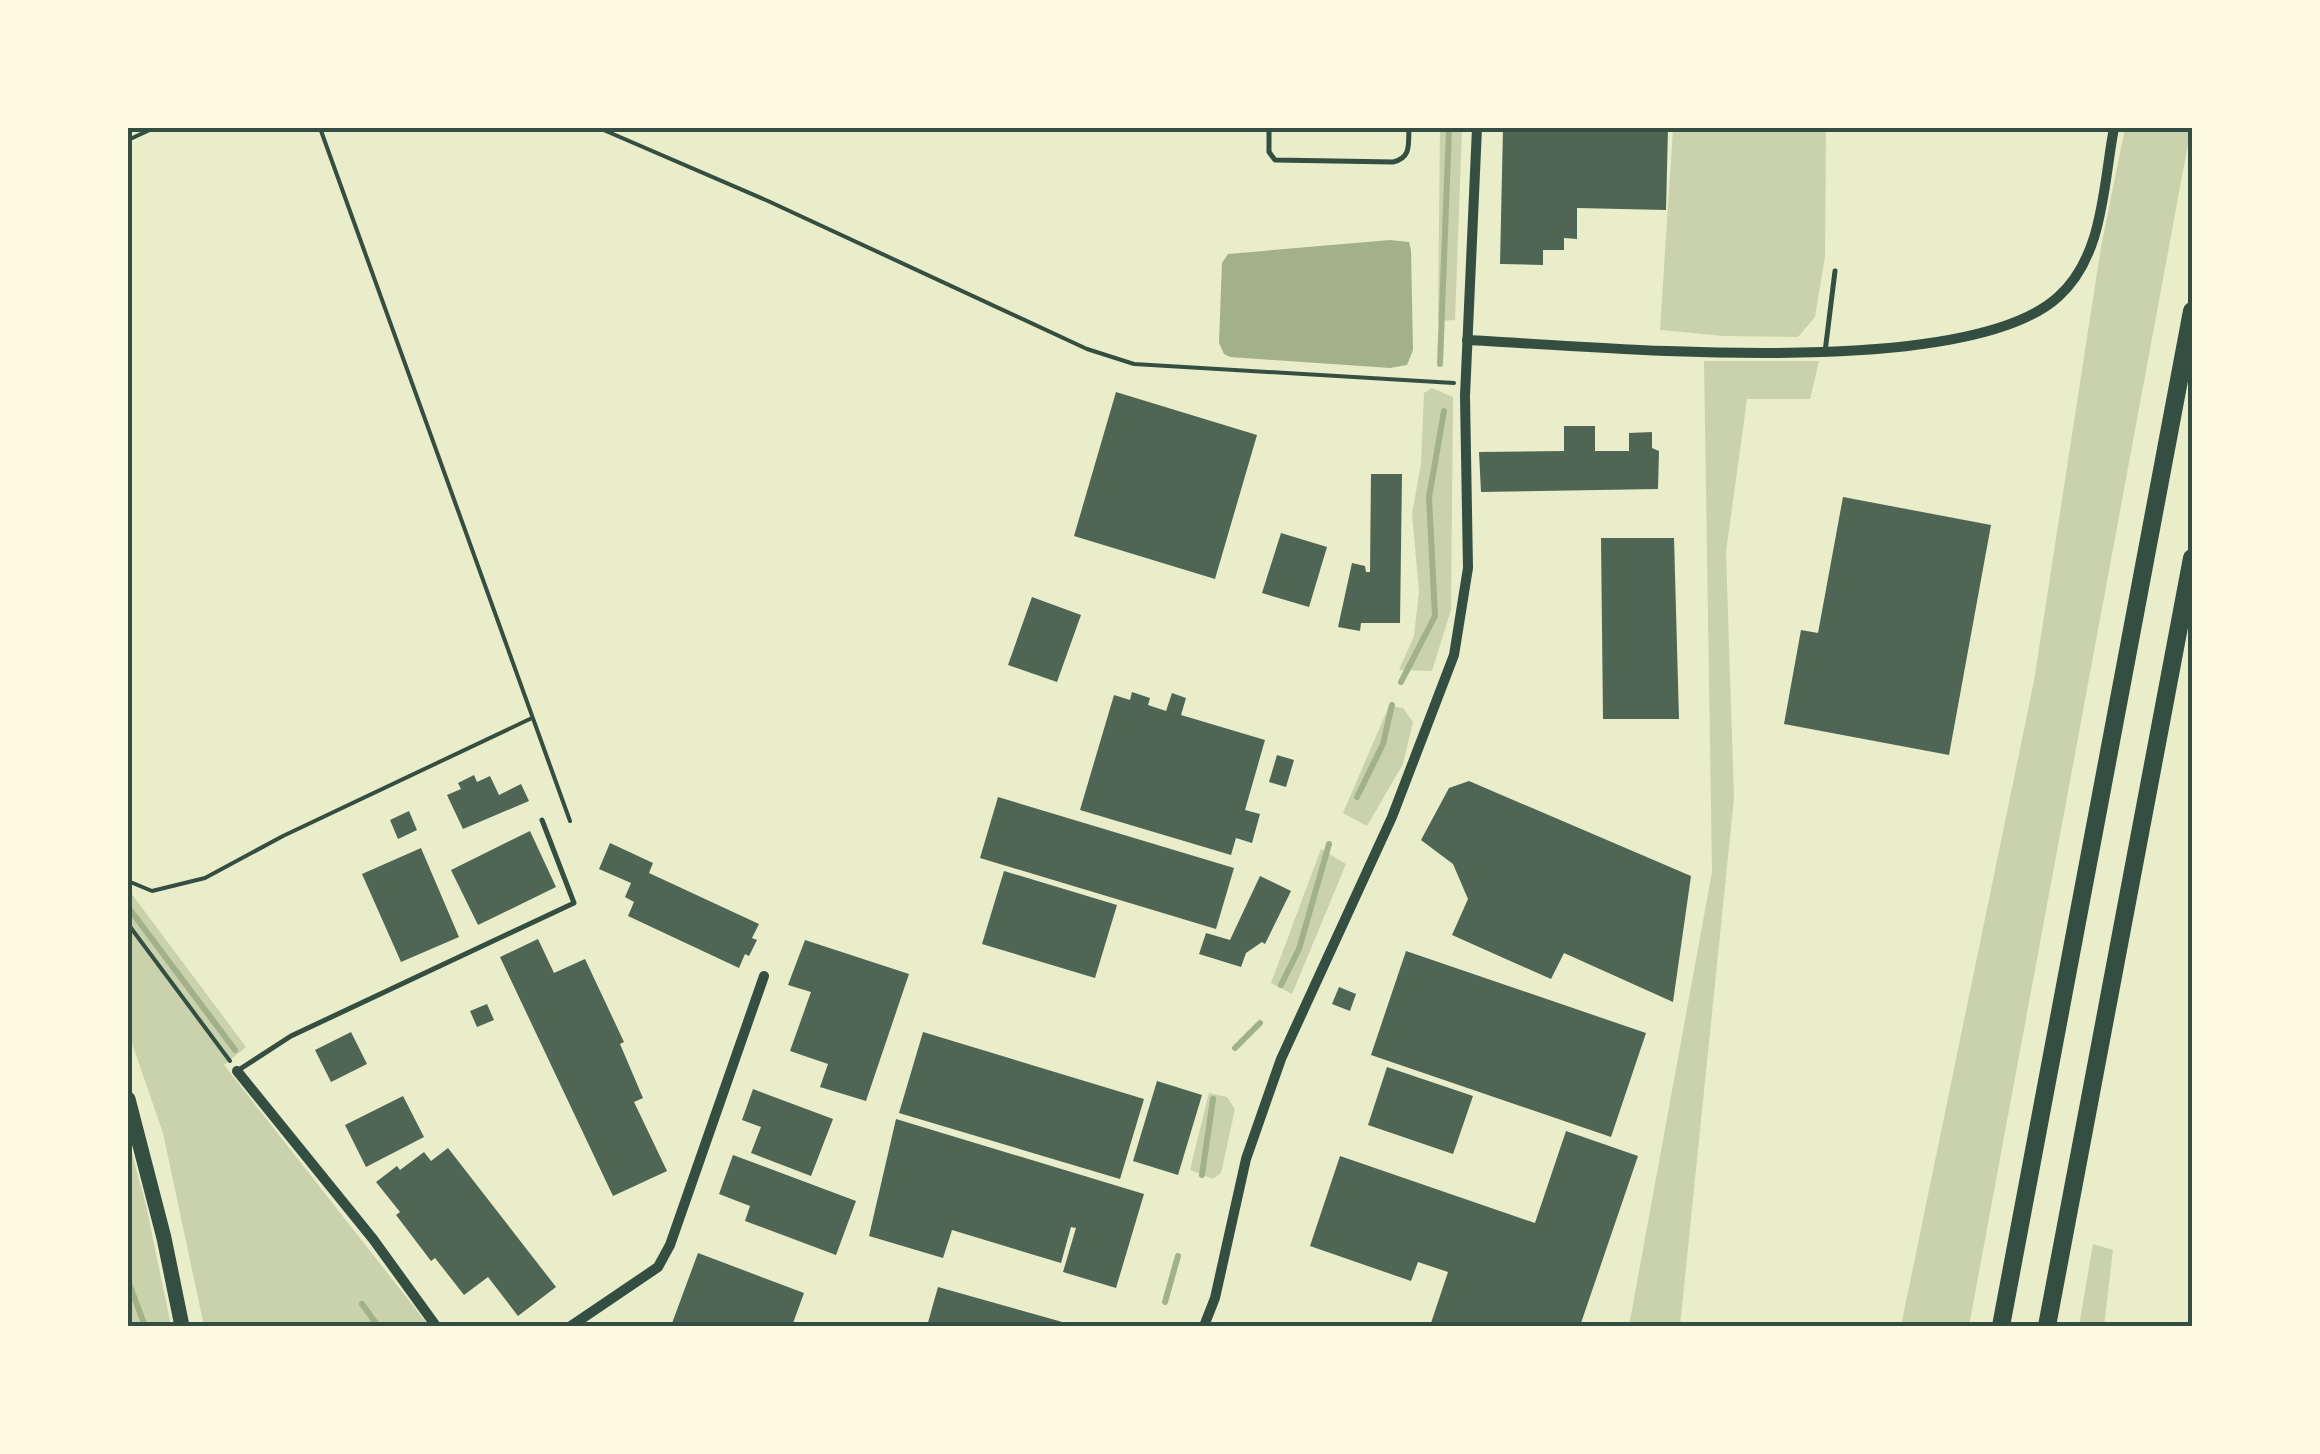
<svg xmlns="http://www.w3.org/2000/svg" width="2320" height="1454" font-family="'Titillium Web',sans-serif">
<rect width="100%" height="100%" fill="#e9edc9"/>
<g fill="#cad2ad">
<polygon points="1440,128 1462,128 1455,320 1438,321"/>
<polygon points="1673,128 1826,128 1825,256 1815,317 1798,337 1724,336 1660,330"/>
<polygon points="2125,128 2191,128 1969,1326 1901,1326 2034,681 2101,247"/>
<polygon points="1704,361 1819,361 1810,399 1747,399 1726,552 1734,798 1680,1326 1629,1326 1712,872"/>
<polygon points="1432,388 1453,397 1451,610 1432,671 1399,670 1414,636 1419,591 1412,514 1421,464 1424,393"/>
<polygon points="1389,706 1403,708 1413,722 1403,764 1367,826 1343,813"/>
<polygon points="1321,849 1346,864 1292,994 1271,983"/>
<polygon points="128,889 246,1047 224,1065 429,1326 204,1326 163,1133 128,1032"/>
<polygon points="1209,1093 1227,1097 1235,1109 1221,1173 1213,1179 1190,1170"/>
<polygon points="128,1139 146,1205 171,1326 128,1326"/>
<polygon points="2093,1244 2113,1250 2104,1326 2079,1326"/>
</g>
<polygon fill="#a3b18a" points="1390,240 1409,242 1411,250 1413,350 1407,365 1390,368 1230,357 1224,354 1219,343 1222,263 1228,254"/>
<g fill="none" stroke-linecap="round" stroke-linejoin="round">
<g stroke="#a3b18a" stroke-width="6">
<polyline points="1440,364 1449,128"/>
<polyline points="1401,682 1435,616 1429,497 1444,411"/>
<polyline points="1357,797 1383,744 1392,705"/>
<polyline points="128,907 235,1050"/>
<polyline points="1281,985 1299,949 1329,844"/>
<polyline points="1235,1048 1260,1023"/>
<polyline points="1202,1175 1213,1099"/>
<polyline points="128,1281 145,1326"/>
<polyline points="1165,1302 1178,1256"/>
<polyline points="362,1304 378,1326"/>
<polyline points="1157,1326 1157,1325"/>
</g>
</g>
<g fill="#4f6655">
<polygon points="1503,128 1668,128 1666,210 1577,208 1577,239 1564,238 1564,250 1543,250 1543,265 1500,264"/>
<polygon points="1116,392 1257,435 1215,579 1074,536"/>
<polygon points="1564,426 1595,426 1595,451 1629,451 1629,433 1652,432 1652,448 1659,451 1658,489 1481,492 1479,452 1564,451"/>
<polygon points="1371,474 1402,474 1400,623 1361,623 1360,631 1338,627 1352,563 1365,566 1366,572 1370,572"/>
<polygon points="1843,497 1991,525 1949,755 1784,724 1801,630 1818,633"/>
<polygon points="1281,533 1327,547 1309,607 1262,593"/>
<polygon points="1601,538 1674,538 1679,719 1603,719"/>
<polygon points="1032,597 1081,615 1057,682 1008,665"/>
<polygon points="1132,692 1150,698 1148,705 1166,711 1172,693 1186,698 1181,715 1265,740 1245,810 1260,814 1252,843 1236,838 1231,855 1080,810 1114,695 1130,700"/>
<polygon points="1277,755 1294,760 1286,787 1269,782"/>
<polygon points="474,775 477,782 490,776 499,795 521,784 529,801 463,829 447,795 461,789 458,783"/>
<polygon points="1469,781 1691,876 1673,1002 1564,953 1551,979 1452,935 1468,899 1453,864 1421,840 1449,788"/>
<polygon points="998,797 1234,868 1216,929 980,858"/>
<polygon points="409,811 417,830 398,839 390,820"/>
<polygon points="530,831 556,887 478,925 451,870"/>
<polygon points="610,843 653,863 649,873 759,924 752,938 757,940 749,956 745,954 739,968 628,916 634,902 625,897 631,883 599,869"/>
<polygon points="421,848 459,937 401,962 362,874"/>
<polygon points="1004,871 1117,905 1095,978 982,944"/>
<polygon points="1260,876 1291,891 1265,944 1262,942 1246,953 1241,967 1199,954 1206,933 1230,940"/>
<polygon points="538,939 554,973 585,959 624,1042 620,1044 643,1098 634,1102 667,1171 613,1196 500,957"/>
<polygon points="805,940 909,974 866,1101 820,1087 828,1064 790,1051 811,992 788,985"/>
<polygon points="1406,951 1646,1033 1611,1137 1371,1055"/>
<polygon points="1339,987 1356,994 1350,1011 1332,1004"/>
<polygon points="487,1004 494,1020 477,1027 470,1011"/>
<polygon points="351,1032 367,1064 331,1082 315,1050"/>
<polygon points="923,1032 1144,1099 1120,1179 899,1113"/>
<polygon points="1387,1067 1473,1096 1453,1154 1368,1125"/>
<polygon points="1157,1081 1202,1095 1178,1175 1133,1161"/>
<polygon points="753,1089 833,1119 811,1176 751,1153 761,1127 742,1120"/>
<polygon points="403,1096 424,1137 366,1167 345,1125"/>
<polygon points="896,1119 1144,1194 1116,1288 1063,1272 1076,1228 1071,1227 1061,1263 952,1230 943,1258 869,1236"/>
<polygon points="1566,1131 1638,1156 1580,1326 1430,1326 1448,1272 1418,1262 1411,1281 1310,1246 1340,1156 1535,1223"/>
<polygon points="448,1148 556,1287 518,1316 488,1277 464,1295 435,1258 431,1261 396,1215 400,1212 376,1182 397,1166 400,1170 424,1152 431,1161"/>
<polygon points="733,1155 856,1201 836,1255 745,1221 750,1206 719,1194"/>
<polygon points="698,1253 804,1293 792,1326 671,1326"/>
<polygon points="938,1287 1073,1325 1073,1326 927,1326"/>
</g>
<g fill="none" stroke-linecap="round" stroke-linejoin="round">
<g stroke="#344e41" stroke-width="4">
<polyline points="320,128 570,821"/>
<polyline points="599,128 768,201 1087,349 1134,364 1454,383"/>
<polyline points="128,140 154,128"/>
<polyline points="128,881 152,891 205,878 283,836 532,718"/>
<polyline points="128,924 230,1061"/>
</g>
<g stroke="#344e41" stroke-width="5">
<path d="M1269,128v24l6,8 118,2c19,-4 15,-19 16,-34"/>
<polyline points="1825,352 1835,271"/>
<polyline points="237,1071 291,1036 574,903 542,820"/>
</g>
<g stroke="#344e41" stroke-width="10">
<path d="M1467,340c129,6 496,43 591,-43 46,-41 45,-112 56,-169"/>
<polyline points="237,1071 373,1239 436,1326"/>
<polyline points="571,1326 658,1267 670,1245 764,976"/>
<polyline points="1204,1326 1215,1298 1246,1159 1281,1059 1392,817 1454,655 1468,568 1465,396 1477,128"/>
</g>
<polyline stroke="#344e41" stroke-width="15" points="128,1099 164,1238 182,1326"/>
<g stroke="#344e41" stroke-width="18">
<polyline points="2001,1326 2192,311"/>
<polyline points="2047,1326 2192,558"/>
</g>
</g>
<rect width="2320" height="1454" fill="none" stroke="#fefae0" stroke-width="260"/>
<rect x="130" y="130" width="2060" height="1194" fill="none" stroke="#344e41" stroke-width="4"/>
</svg>
